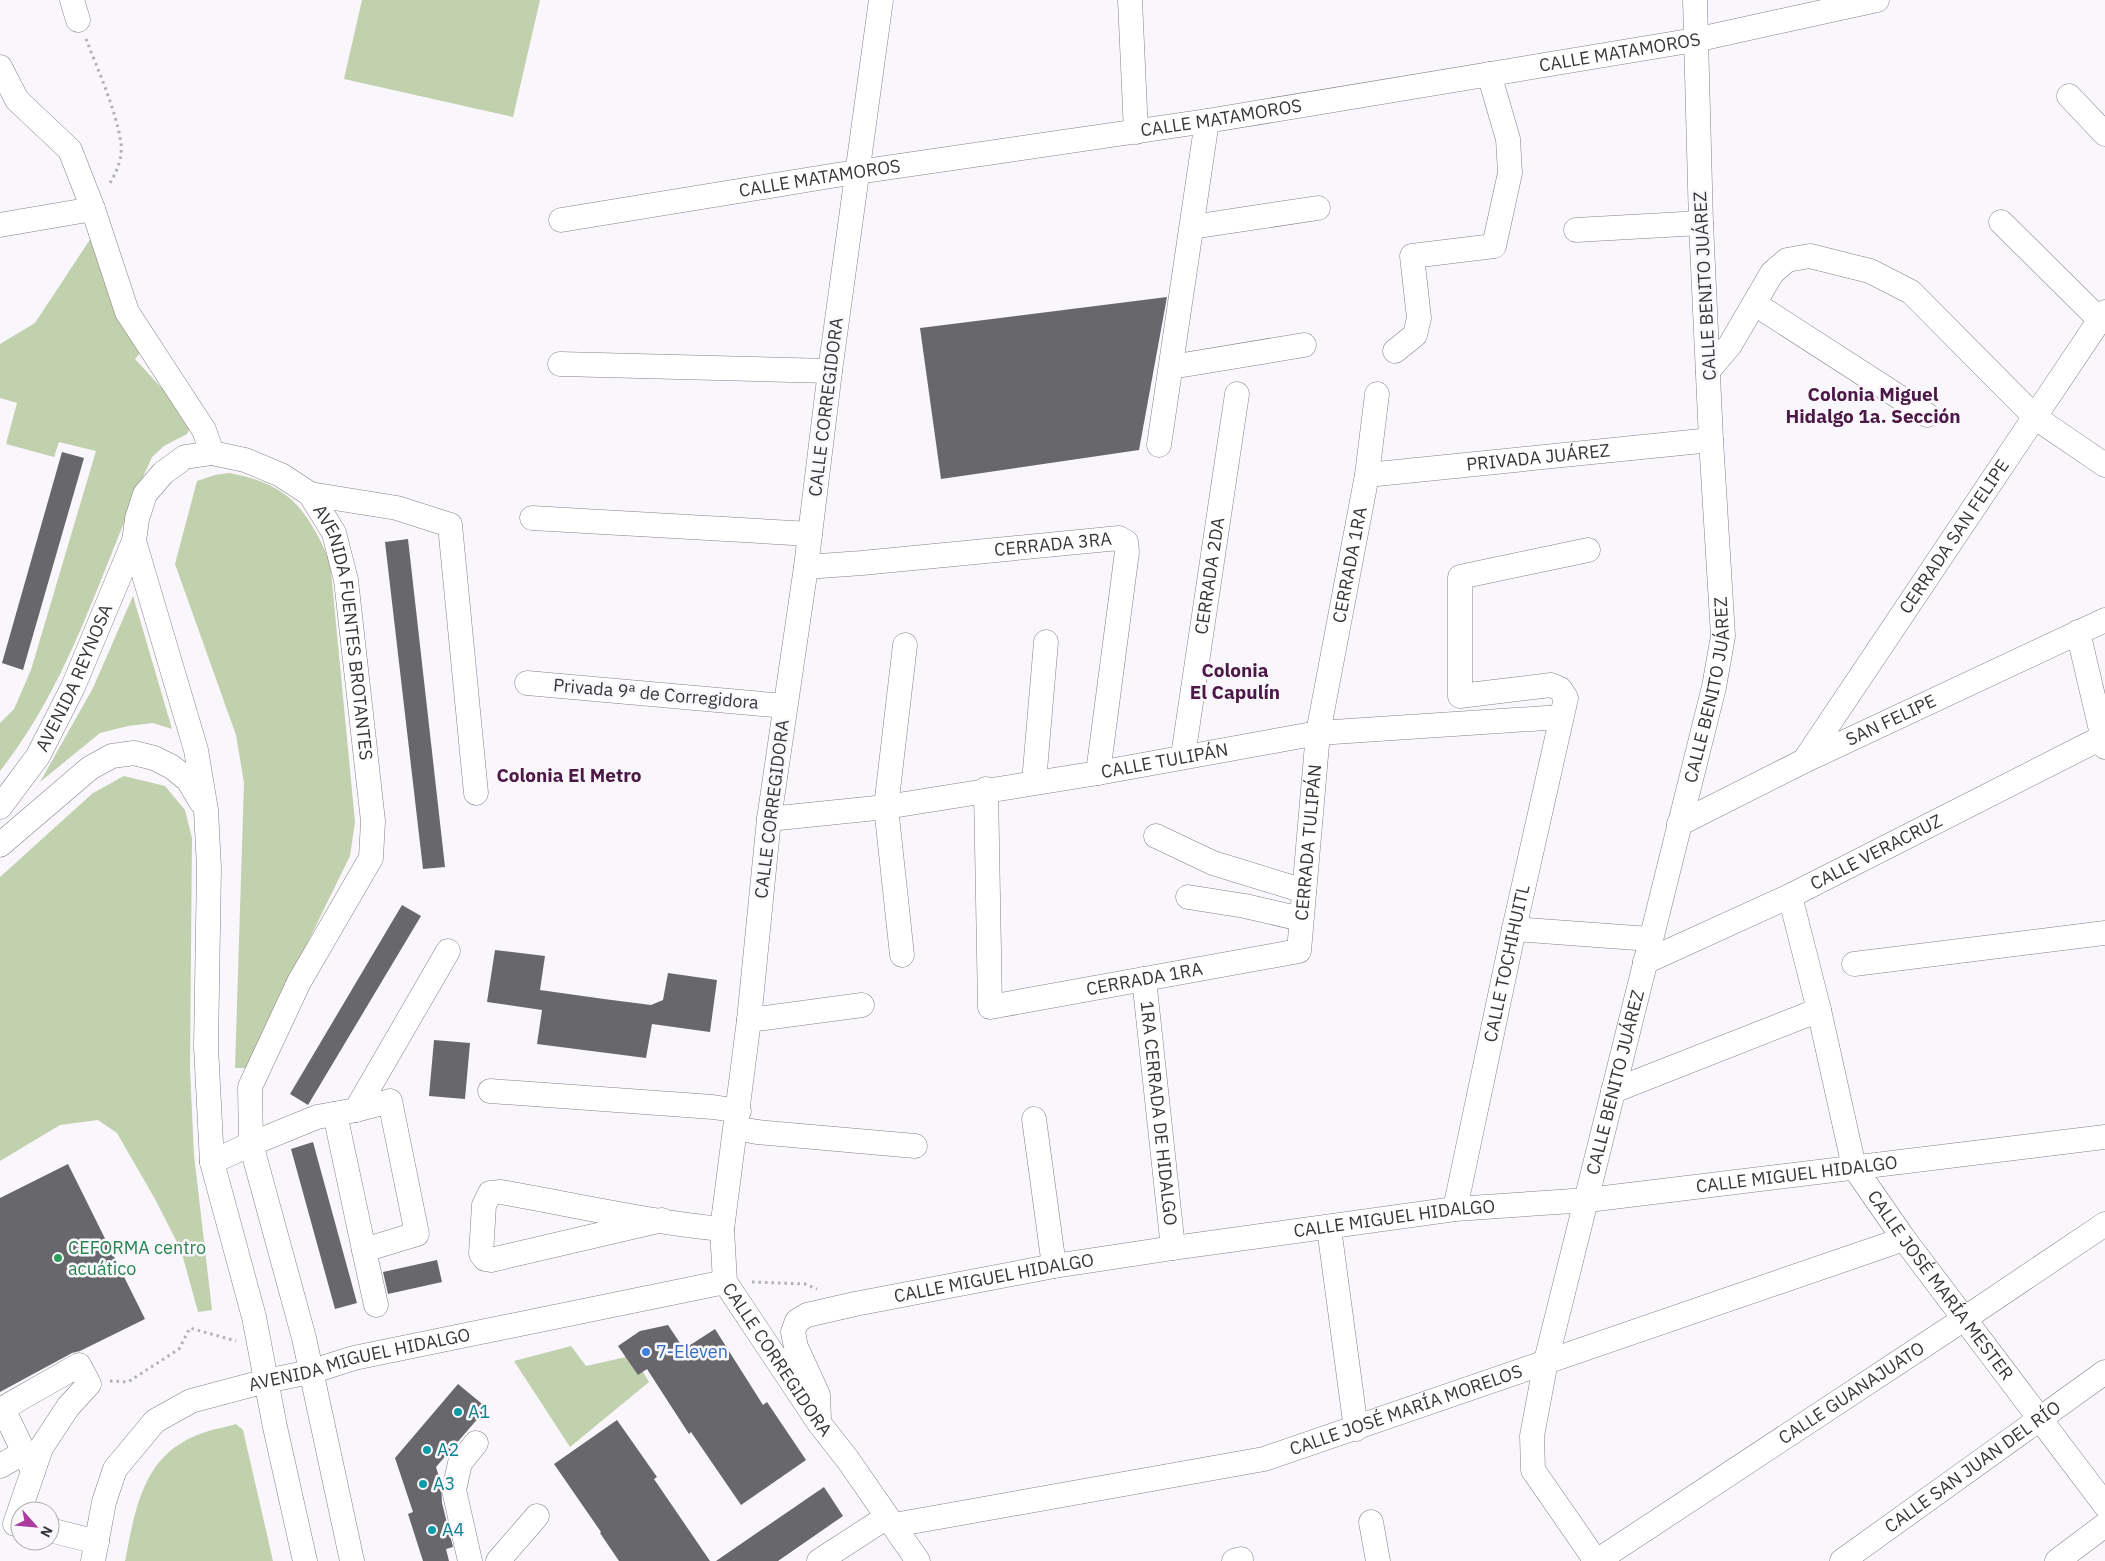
<svg xmlns="http://www.w3.org/2000/svg" width="2105" height="1561" font-family="'IBM Plex Sans',sans-serif">
<rect width="100%" height="100%" fill="#f9f7fc"/>
<g fill="#c1d0ad">
<polygon points="362,0 540,0 513,117 344,79"/>
<path d="M91,238l55,108 -11,13 58,63 -6,12 -23,12 -12,11c-49,106 -79,222 -152,314v-48l14,-14 17,-39 65,-219 -37,-9 -5,15 -48,-13 11,-41 -17,-5v-54l35,-21z"/>
<path d="M229,473c60,11 77,35 101,88l25,261 -5,34 -104,212h-11l9,-285 -8,-48 -61,-171 22,-83 18,-6z"/>
<polygon points="133,596 172,729 153,723 128,726 100,733 40,782 93,688"/>
<polygon points="124,776 165,786 185,810 192,838 190,1069 194,1155 212,1310 198,1312 181,1250 155,1199 117,1133 98,1120 60,1125 0,1161 0,877 93,793"/>
<polygon points="571,1346 586,1366 626,1357 643,1372 649,1382 570,1447 514,1361"/>
<path d="M236,1424l7,6 30,131h-148c10,-50 17,-103 70,-125 13,-6 28,-8 41,-12z"/>
</g>
<g fill="#68686c">
<polygon points="1167,297 1139,450 941,479 920,328"/>
<polygon points="62,452 84,458 23,670 2,663"/>
<polygon points="408,539 445,867 423,869 385,542"/>
<polygon points="402,905 421,916 308,1105 290,1094"/>
<polygon points="495,950 545,956 540,990 604,999 651,1005 663,1000 668,973 717,980 710,1032 652,1024 646,1058 537,1044 542,1010 487,1002"/>
<polygon points="434,1040 470,1043 465,1099 429,1096"/>
<polygon points="313,1142 357,1303 335,1309 291,1149"/>
<polygon points="68,1164 145,1319 80,1351 72,1353 0,1392 0,1198"/>
<polygon points="437,1260 442,1282 388,1294 383,1272"/>
<polygon points="668,1325 684,1349 715,1329 763,1405 767,1402 806,1460 741,1505 691,1432 689,1434 647,1369 638,1375 618,1346 640,1331"/>
<polygon points="458,1384 487,1408 436,1467 441,1483 442,1503 453,1547 446,1549 449,1561 423,1561 408,1514 413,1512 395,1458"/>
<polygon points="617,1420 657,1477 654,1479 710,1561 619,1561 600,1533 601,1532 554,1464"/>
<polygon points="824,1487 843,1516 778,1561 716,1561"/>
</g>
<g fill="none" stroke-linecap="round" stroke-linejoin="round">
<g stroke="#838185" stroke-width="25">
<g id="minor">
<polyline points="72,0 78,20"/>
<path id="s1" d="M881,0l-51,371 -24,196 -37,252 -20,201 -27,209 3,53 94,141 29,37 70,101"/>
<polyline points="1130,0 1136,132"/>
<polyline points="0,67 17,100 70,150 93,209 127,312 204,430 212,453"/>
<polyline points="2069,96 2105,134"/>
<path id="s2" d="M561,220l276,-45 370,-54 488,-81 182,-40"/>
<polyline points="2001,222 2100,320"/>
<polyline points="0,225 93,209"/>
<polyline points="1192,227 1318,208"/>
<polyline points="1576,230 1701,223"/>
<polyline points="1755,304 1927,415"/>
<polyline points="1395,351 1415,335 1419,318 1412,256 1494,246 1510,173 1508,139 1489,74"/>
<polyline points="560,364 830,371"/>
<polyline points="1171,367 1304,345"/>
<polyline points="1708,371 1730,345 1772,273 1787,260 1810,256 1870,271 1911,292 2036,418 2105,465"/>
<polyline points="1159,445 1207,121"/>
<path id="s3" d="M1367,475l344,-35"/>
<polyline points="310,494 397,508 450,525 476,793"/>
<polyline points="532,518 810,534"/>
<path id="s4" d="M806,567l56,-4 257,-25 7,4 1,10 -29,221"/>
<polyline points="2078,632 2105,747"/>
<polyline points="527,683 785,706"/>
<path id="s5" d="M1183,756l54,-362"/>
<path id="s6" d="M1804,761l301,-449"/>
<polyline points="1034,782 1046,642"/>
<path id="s7" d="M986,789l4,218 309,-56 19,-218 49,-258 10,-81"/>
<path id="s8" d="M0,807l38,-51 35,-69 61,-146"/>
<path id="s9" d="M769,819l117,-12 212,-34 220,-40 243,-16"/>
<path id="s10" d="M1679,824l125,-63 301,-141"/>
<polyline points="1156,836 1213,863 1304,891"/>
<polyline points="0,845 90,768 112,756 134,753 154,758 172,767 188,780 201,802"/>
<path id="s11" d="M1790,896l29,114 35,157 50,72 201,266"/>
<polyline points="1188,897 1245,906 1301,919"/>
<polyline points="1514,929 1650,939"/>
<polyline points="902,955 886,807 905,645"/>
<path id="s12" d="M1645,962l145,-66 315,-160"/>
<polyline points="1854,964 2105,933"/>
<path id="s13" d="M1144,979l29,269"/>
<polyline points="749,1020 862,1005"/>
<polyline points="490,1091 713,1107 739,1111"/>
<polyline points="1613,1091 1819,1010"/>
<polyline points="335,1114 364,1250 417,1234 390,1101 356,1110"/>
<polyline points="1034,1119 1054,1266"/>
<polyline points="736,1128 757,1132 915,1146"/>
<polyline points="212,1162 251,1144 317,1117 356,1110 448,951"/>
<path id="s14" d="M1455,1209l59,-280 52,-231 -6,-9 -9,-4 -91,11v-119l128,-27"/>
<path d="M662,1220l-171,40 -6,-1 -4,-5 3,-49 6,-12 11,-1c73,13 147,30 221,37"/>
<polyline points="1329,1228 1356,1429"/>
<polyline points="364,1250 376,1305"/>
<polyline points="3,1409 33,1471"/>
<polyline points="0,1410 79,1365 89,1384 68,1407 41,1448 15,1524"/>
<path id="s15" d="M819,1419l-1,-24 -22,-48 -3,-15 4,-11 10,-6 48,-11 199,-38 119,-18 282,-39 133,-9 517,-63"/>
<polyline points="0,1466 23,1453"/>
<polyline points="1371,1522 1378,1561"/>
<path id="s16" d="M894,1525l370,-66 640,-220"/>
<polyline points="50,1530 97,1542"/>
<path id="s17" d="M93,1561l11,-59 11,-33 40,-48 36,-20 75,-20 44,-9 44,-14 371,-76"/>
<path id="s18" d="M305,1561l-30,-134 -21,-110 -42,-155 -6,-115 3,-179 -3,-58 -10,-60 -62,-209 3,-22 8,-25 18,-21 22,-16 27,-4 33,7 36,15 29,19 24,39 12,47 27,241 -2,37 -72,124 -49,105 1,57 53,194 48,223"/>
<polyline points="470,1561 454,1490 460,1463 476,1443"/>
<polyline points="498,1561 537,1516"/>
<polyline points="819,1561 887,1517"/>
<polyline points="1234,1561 1241,1559"/>
<path id="s19" d="M1596,1561l-63,-91 -1,-34 14,-75 168,-674 9,-51 -12,-196 -10,-217 -6,-223"/>
<path id="s20" d="M1597,1561l367,-242 141,-95"/>
<path id="s21" d="M1842,1561l263,-189"/>
<polyline points="2057,1561 2105,1525"/>
</g>
</g>
<g stroke="#b1b0b4" stroke-width="3" stroke-dasharray="2.5 4" stroke-linecap="butt">
<path d="M86,39c12,31 30,71 35,104 2,15 -5,31 -13,43"/>
<polyline points="752,1282 805,1284 817,1289"/>
<polyline points="110,1381 128,1382 179,1349 190,1328 236,1341"/>
</g>
<use href="#minor" stroke="#fff" stroke-width="24"/>
</g>
<circle fill="#2e9e5b" stroke="#f9f7fc" stroke-width="2" cx="58" cy="1258" r="5"/>
<circle fill="#3f7fe0" stroke="#f9f7fc" stroke-width="2" cx="646" cy="1352" r="5"/>
<g fill="#0f9aa8" stroke="#f9f7fc" stroke-width="2">
<circle cx="458" cy="1412" r="5"/>
<circle cx="427" cy="1450" r="5"/>
<circle cx="423" cy="1484" r="5"/>
<circle cx="432" cy="1530" r="5"/>
</g>
<g text-anchor="middle" stroke-width="5" stroke-linejoin="round" paint-order="stroke">
<g font-size="18" fill="#383839" stroke="#f9f7fc">
<text dy="6" stroke="none"><textPath href="#s2" startOffset="1072">CALLE MATAMOROS</textPath></text>
<text dy="6" stroke="none"><textPath href="#s2" startOffset="668">CALLE MATAMOROS</textPath></text>
<text dy="6" stroke="none"><textPath href="#s2" startOffset="262">CALLE MATAMOROS</textPath></text>
<text transform="translate(1705 286) rotate(-93)" y="6">CALLE BENITO JUÁREZ</text>
<text transform="translate(826 407) rotate(-83)" y="6">CALLE CORREGIDORA</text>
<text dy="6" stroke="none"><textPath href="#s3" startOffset="172">PRIVADA JUÁREZ</textPath></text>
<text dy="6" stroke="none"><textPath href="#s6" startOffset="270">CERRADA SAN FELIPE</textPath></text>
<text dy="6" stroke="none"><textPath href="#s4" startOffset="248">CERRADA 3RA</textPath></text>
<text dy="6" stroke="none"><textPath href="#s7" startOffset="922">CERRADA 1RA</textPath></text>
<text dy="6" stroke="none"><textPath href="#s5" startOffset="182">CERRADA 2DA</textPath></text>
<text dy="6" stroke="none"><textPath href="#s18" startOffset="1424">AVENIDA FUENTES BROTANTES</textPath></text>
<text dy="6" stroke="none"><textPath href="#s8" startOffset="150">AVENIDA REYNOSA</textPath></text>
<text dy="6" stroke="none"><textPath href="#s19" startOffset="912">CALLE BENITO JUÁREZ</textPath></text>
<text transform="translate(656 694) rotate(5)" y="6">Privada 9ª de Corregidora</text>
<text dy="6" stroke="none"><textPath href="#s10" startOffset="236">SAN FELIPE</textPath></text>
<text dy="6" stroke="none"><textPath href="#s9" startOffset="400">CALLE TULIPÁN</textPath></text>
<text transform="translate(772 809) rotate(-83)" y="6">CALLE CORREGIDORA</text>
<text dy="6" stroke="none"><textPath href="#s7" startOffset="641">CERRADA TULIPÁN</textPath></text>
<text dy="6" stroke="none"><textPath href="#s12" startOffset="256">CALLE VERACRUZ</textPath></text>
<text dy="6" stroke="none"><textPath href="#s14" startOffset="251">CALLE TOCHIHUITL</textPath></text>
<text dy="6" stroke="none"><textPath href="#s7" startOffset="375">CERRADA 1RA</textPath></text>
<text dy="6" stroke="none"><textPath href="#s19" startOffset="508">CALLE BENITO JUÁREZ</textPath></text>
<text dy="6" stroke="none"><textPath href="#s13" startOffset="135">1RA CERRADA DE HIDALGO</textPath></text>
<text dy="6" stroke="none"><textPath href="#s15" startOffset="1116">CALLE MIGUEL HIDALGO</textPath></text>
<text dy="6" stroke="none"><textPath href="#s15" startOffset="711">CALLE MIGUEL HIDALGO</textPath></text>
<text dy="6" stroke="none"><textPath href="#s15" startOffset="306">CALLE MIGUEL HIDALGO</textPath></text>
<text dy="6" stroke="none"><textPath href="#s11" startOffset="425">CALLE JOSÉ MARÍA MESTER</textPath></text>
<text dy="6" stroke="none"><textPath href="#s1" startOffset="1386">CALLE CORREGIDORA</textPath></text>
<text dy="6" stroke="none"><textPath href="#s17" startOffset="372">AVENIDA MIGUEL HIDALGO</textPath></text>
<text dy="6" stroke="none"><textPath href="#s20" startOffset="305">CALLE GUANAJUATO</textPath></text>
<text dy="6" stroke="none"><textPath href="#s16" startOffset="526">CALLE JOSÉ MARÍA MORELOS</textPath></text>
<text dy="6" stroke="none"><textPath href="#s21" startOffset="161">CALLE SAN JUAN DEL RÍO</textPath></text>
</g>
<g font-size="18" fill="#27864d" stroke="#f9f7fc" text-anchor="start">
<text x="68" y="1254">CEFORMA centro<tspan x="68" dy="21">acuático</tspan></text>
</g>
<g font-size="18" fill="#366cbe" stroke="#f9f7fc" text-anchor="start">
<text x="656" y="1358">7-Eleven</text>
</g>
<g font-size="18" fill="#0d838f" stroke="#f9f7fc" text-anchor="start">
<text x="468" y="1418">A1</text>
<text x="437" y="1456">A2</text>
<text x="433" y="1490">A3</text>
<text x="442" y="1536">A4</text>
</g>
<g font-size="19" font-weight="bold" fill="#4c1845" stroke="#f9f7fc">
<text x="1873" y="401">Colonia Miguel<tspan x="1873" dy="22">Hidalgo 1a. Sección</tspan></text>
<text x="1235" y="677">Colonia<tspan x="1235" dy="22">El Capulín</tspan></text>
<text x="569" y="782">Colonia El Metro</text>
</g>
</g>
<g transform="translate(35 1526) rotate(117)"><circle r="24" fill="#f9f7fc" stroke="#acabae"/>
<path d="M0-4L9 19L0 12L-9 19Z" fill="#a93c9c"/>
<text y="-8" font-size="14" font-weight="bold" text-anchor="middle" fill="#383839">N</text>
</g>
</svg>
